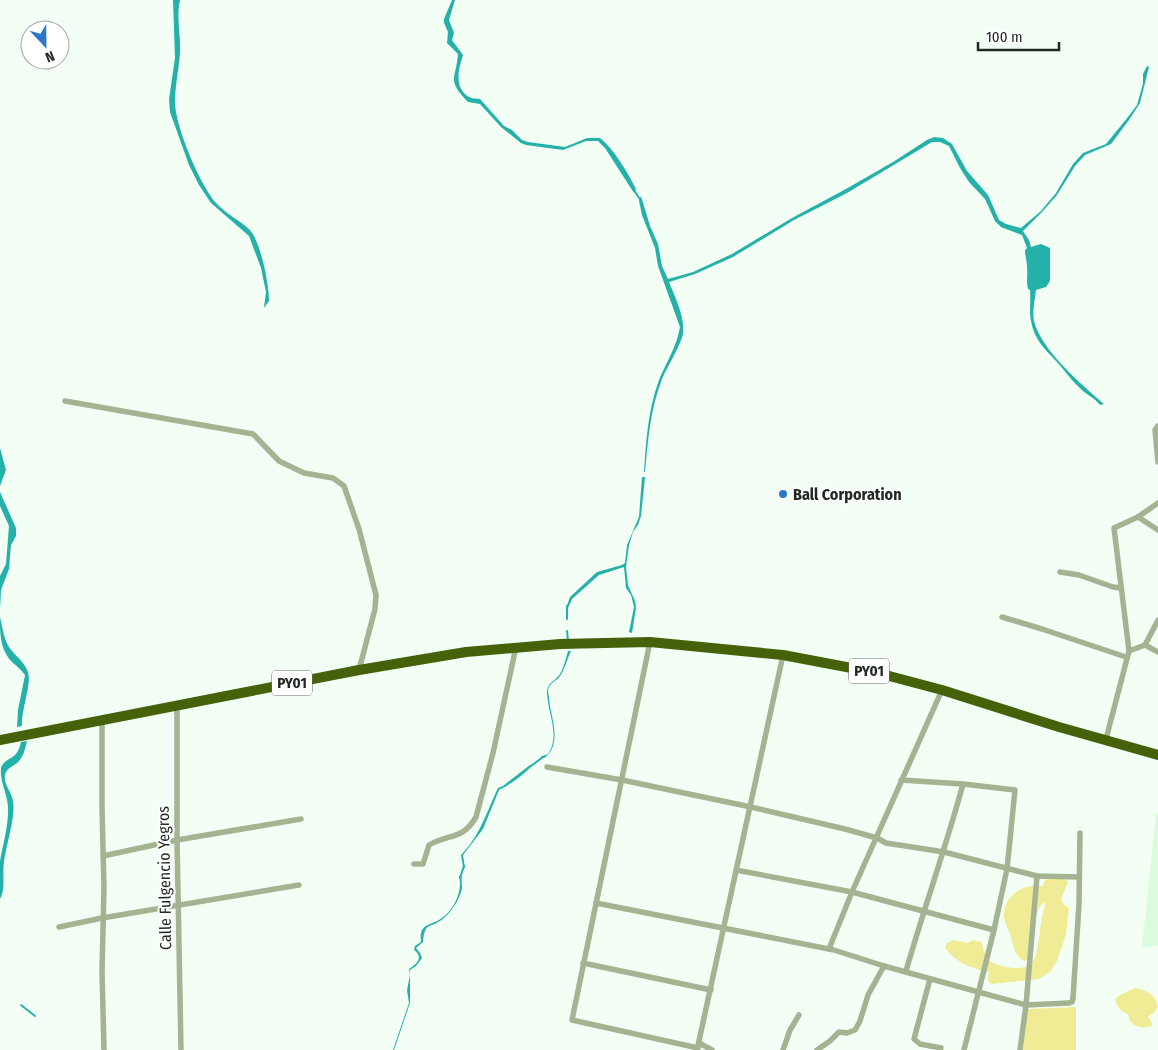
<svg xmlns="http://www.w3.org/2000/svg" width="1158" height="1050" font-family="'Fira Sans Condensed',sans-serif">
<rect width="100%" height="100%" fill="#f3fef4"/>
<polygon fill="#dafbdd" points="1156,813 1158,814 1158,945 1142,948"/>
<g fill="#f0ec96">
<path d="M1060,875l8,7 -7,17 2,5 6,4 -3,27 -9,26 -7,11 -11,7 -47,5 -4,-3 1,-9c-17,-3 -34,-10 -44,-24l2,-5 6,-3 15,3 5,-3 8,2c3,5 2,9 5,14 4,9 19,11 28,12 6,0 14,0 18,-5 8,-10 7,-42 13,-57l-1,-4c-13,12 -12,39 -15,55l-4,4c-10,-4 -11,-13 -14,-23 -2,-9 -8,-16 -7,-26 2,-19 22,-29 39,-26l2,-6z"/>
<path d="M1135,988c11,2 21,6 23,19l-3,5 -7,4 4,7v3c-6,2 -17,2 -21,-4 -2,-2 -2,-6 -3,-8 -8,-2 -10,-7 -13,-14l3,-4z"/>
<polygon points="1076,1007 1076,1050 1023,1050 1027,1009"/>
</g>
<g fill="#24b1aa">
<path d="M173,0h7c-4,18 1,35 0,53 -1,16 -5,33 -5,49 0,24 25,83 41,101 9,10 23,17 33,26 12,12 20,56 20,72l-5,7 2,-16 -5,-24 -12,-32 -38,-33 -12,-18 -10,-20 -19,-53 -1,-13 6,-41z"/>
<path d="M452,0h3l-6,20 5,13 -2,7 11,15c-4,13 -10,32 6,42 3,2 7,1 11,2l24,27 8,4 10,10 6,2 37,5 22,-9h13c14,11 28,35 36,51l-2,4 -29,-45 -7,-7h-12l-23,9 -37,-5 -5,-2 -20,-16 -21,-23 -12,-2c-22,-23 -12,-22 -10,-48l-11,-11 1,-11 -4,-9v-4z"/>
<path d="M1147,66l2,1 -9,36 -11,17 -18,24 -26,11 -10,11 -18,29 -15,17 -19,19 6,9 2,7 10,-3 9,4v33l-4,6 -10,3c-1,9 -4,22 -2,31 7,29 48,64 70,83l-4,1c-6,-8 -15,-11 -21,-18 -9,-8 -15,-18 -24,-27 -11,-12 -21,-21 -24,-39 -2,-9 0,-21 -1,-31l-2,-1c-2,-7 0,-14 -1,-22 0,-6 -2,-11 -2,-17l2,-2 -5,-13 -21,-8 -6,-6 -10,-22 -16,-17 -9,-14 -11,-22 -9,-4h-8l-85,51 -53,27 -61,37 -38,17 -26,8c6,15 16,35 14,51 -1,11 -18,37 -22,49 -11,29 -13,59 -16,90h-1c2,-31 4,-62 15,-92 7,-17 18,-34 21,-53l-22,-61 -3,-18 -13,-33 -3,-14 2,-5 9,30 8,18 4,22 6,13 25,-7 39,-18 60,-36 54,-29 47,-27 34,-22 7,-3 9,1 9,6 15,27 21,24 11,25 7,4 15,4 20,-17 15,-18 17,-29 10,-11 23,-9 22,-27 9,-12 6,-21v-10z"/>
<polygon points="0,448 6,470 0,486 0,492 16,528 16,536 11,545 9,569 1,590 0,610 0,576 6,564 9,526 0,506"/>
<polygon points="642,477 645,477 641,516 638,525 633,532 629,545 626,567 628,585 635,601 636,608 632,633 629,632 634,607 631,595 626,588 624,567 599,575 572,599 568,608 566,608 570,597 597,572 622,565 625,563 627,545 639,517"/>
<path d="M0,617c2,9 4,22 9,30 6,9 15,14 19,25 4,12 -7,38 -6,54l-5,1 1,-17 7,-35c-4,-5 -7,-8 -12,-12 -13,-13 -13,-28 -13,-46z"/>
<path d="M568,651h3c-4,8 -6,18 -11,25 -3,5 -9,6 -11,11 -2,4 0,8 0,12 2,19 14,46 -5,59l-4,-1 8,-3c13,-18 -1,-43 -1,-62 0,-10 9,-11 13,-18 4,-7 6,-16 8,-23z"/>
<path d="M27,741c-2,8 -3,15 -9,21 -5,5 -11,5 -13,13 -2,9 7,17 8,26 3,15 -7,44 -9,61 -2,12 2,26 -4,37 0,-12 0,-26 0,-38 3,-17 11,-44 7,-61 -2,-11 -7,-19 -6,-32 4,-12 16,-6 20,-26z"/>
<path d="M530,765l2,1c-9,9 -22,19 -33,24l-16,39 -20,26 2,13 -2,-1 -2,-12c19,-19 26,-44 37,-67l5,-2z"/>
<path d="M459,876h3c-1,4 0,8 0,12 -2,11 -10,23 -18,30 -14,12 -19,2 -21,24l-7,6 4,5 2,5 -6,8 -6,4v33l-16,47h-1l16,-47 -2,-13 3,-15 -1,-6c8,-5 15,-12 5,-19l1,-4 6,-4c0,-4 -1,-8 1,-12 4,-6 12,-7 17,-10 15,-8 24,-29 20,-44z"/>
</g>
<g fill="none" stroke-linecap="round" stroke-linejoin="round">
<g stroke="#24b1aa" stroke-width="2">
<polyline points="634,190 641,201"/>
<polyline points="567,619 567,606"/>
<polyline points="567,631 568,641"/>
<polyline points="531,766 543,757"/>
<polyline points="460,878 464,866"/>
<polyline points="21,1005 35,1016"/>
</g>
<g stroke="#a4b391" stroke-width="5.5">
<polyline points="65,401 253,434 279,461 304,473 333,478 344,486 359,529 376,595 375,609 359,670"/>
<polyline points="1158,426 1155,430 1158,462"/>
<polyline points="1138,517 1158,530"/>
<polyline points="1060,572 1079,575 1113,587 1121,588"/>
<polyline points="1002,617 1042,629 1126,657"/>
<polyline points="650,642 572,1020 698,1048"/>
<polyline points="1145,645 1158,620"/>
<polyline points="1129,651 1114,528 1138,517 1158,503"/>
<polyline points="177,705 177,840 181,1050"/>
<polyline points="102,721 102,808 104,887 102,971 104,1050"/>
<polyline points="1106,739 1129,651 1145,645 1158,652"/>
<polyline points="547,767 622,780 751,807 845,829 877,838 886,843 944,852 1037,876 1079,877"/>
<polyline points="901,780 963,784 1015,790 1007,869 994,930 964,1050"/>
<polyline points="103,856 177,840 301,819"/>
<path d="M414,864h9l6,-19c20,-12 33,-4 47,-28l17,-64 23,-106"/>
<polyline points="736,870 852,892 994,930"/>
<polyline points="596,903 834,950 884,966 1026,1005 1069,1003 1072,1002 1073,998 1079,904 1080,833"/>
<polyline points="59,927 102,918 299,885"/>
<polyline points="829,949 852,892 942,690"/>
<polyline points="583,963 711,990"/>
<path d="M906,971c18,-63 40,-124 57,-187"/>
<polyline points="930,979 914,1039 920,1044 941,1048"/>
<polyline points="699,1043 712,1050"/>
<polyline points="697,1050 783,655"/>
<polyline points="783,1050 790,1030 799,1015"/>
<polyline points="817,1050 830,1041 839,1032 847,1033 855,1030 860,1021 868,995 884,966"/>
<polyline points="1020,1050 1026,1005 1037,876"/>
</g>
<polyline stroke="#45610a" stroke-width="10" points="0,740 359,670 466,652 560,644 650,642 783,655 878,673 942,690 1059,727 1158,755"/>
</g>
<circle fill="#2c78c8" stroke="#fff" stroke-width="2" cx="783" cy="494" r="5"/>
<g text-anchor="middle" stroke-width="4" stroke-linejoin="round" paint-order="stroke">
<g fill="#fff" stroke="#636a64" stroke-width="1">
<rect x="849" y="658.5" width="40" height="25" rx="4"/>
<rect x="272" y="670.5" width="40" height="25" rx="4"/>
</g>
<g font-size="15" font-weight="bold" fill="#202a21">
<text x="869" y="676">PY01</text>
<text x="292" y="688">PY01</text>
</g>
<g font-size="16" font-weight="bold" fill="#202a21" stroke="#fff" text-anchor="start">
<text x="793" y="500">Ball Corporation</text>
</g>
<g font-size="16" fill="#202a21" stroke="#fff">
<text transform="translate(164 878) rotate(-91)" y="6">Calle Fulgencio Yegros</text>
</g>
</g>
<g transform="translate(45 45) rotate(158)"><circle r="24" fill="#ffffff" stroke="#a6aaa6"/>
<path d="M0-4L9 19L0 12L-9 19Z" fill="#2c78c8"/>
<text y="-8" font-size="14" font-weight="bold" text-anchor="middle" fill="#202a21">N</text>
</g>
<path d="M978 42v8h81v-8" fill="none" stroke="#202a21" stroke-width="2.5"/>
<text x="986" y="42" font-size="15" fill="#202a21" stroke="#ffffff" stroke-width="4" paint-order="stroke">100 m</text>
</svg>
